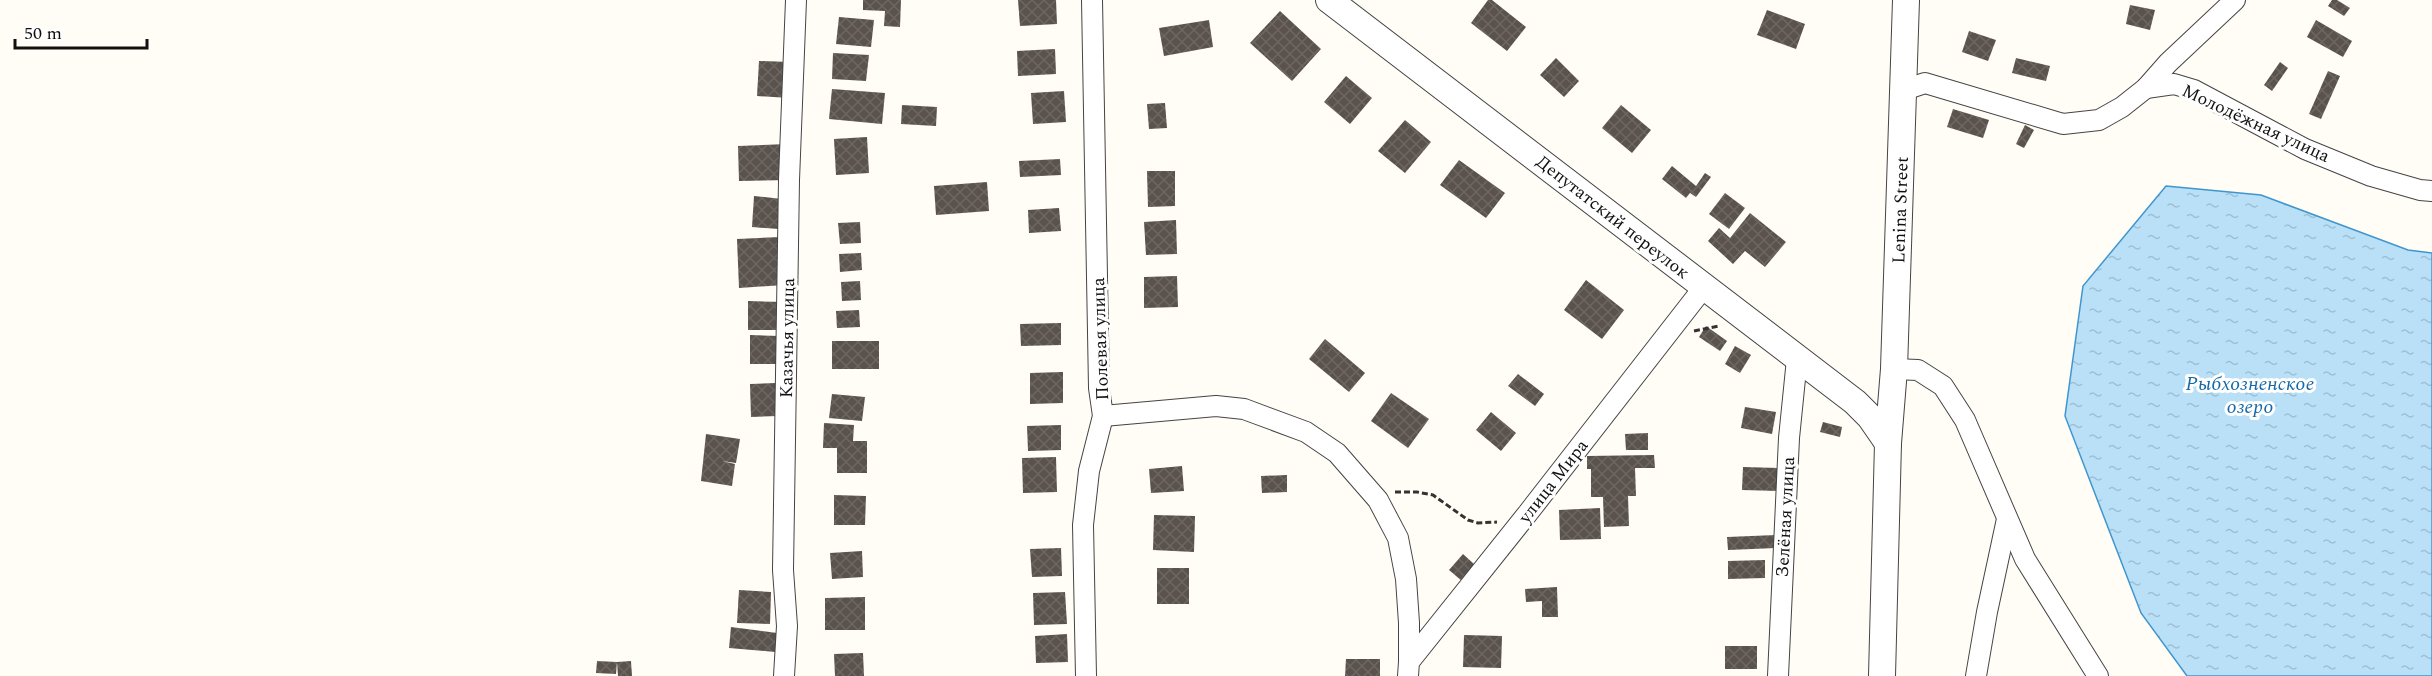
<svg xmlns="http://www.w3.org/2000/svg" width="2432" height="676" font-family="Spectral,serif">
<defs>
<pattern id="water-ripples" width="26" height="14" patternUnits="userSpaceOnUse" patternTransform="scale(1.5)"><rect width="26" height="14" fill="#b9e0f7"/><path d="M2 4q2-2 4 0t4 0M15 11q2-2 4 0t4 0" fill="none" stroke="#9ebfd3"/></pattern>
<pattern id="building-cross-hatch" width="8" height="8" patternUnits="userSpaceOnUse" patternTransform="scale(1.5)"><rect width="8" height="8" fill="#5a524d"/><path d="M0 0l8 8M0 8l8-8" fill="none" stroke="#6d6662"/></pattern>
</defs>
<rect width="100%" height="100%" fill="#fffdf5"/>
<polygon fill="url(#water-ripples)" stroke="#3f96cf" stroke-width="1.5" points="2166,186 2261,195 2408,250 2432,253 2432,676 2187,676 2141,613 2065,416 2083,286"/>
<g fill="url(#building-cross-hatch)">
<polygon points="863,0 901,0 900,27 884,26 885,11 863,10"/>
<polygon points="1018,0 1056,0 1057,24 1020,26"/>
<polygon points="1488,0 1492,0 1526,27 1507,51 1471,23"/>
<polygon points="2332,0 2337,0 2350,8 2344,16 2328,6"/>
<polygon points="2130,5 2155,10 2150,30 2126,24"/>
<polygon points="1767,10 1805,24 1796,49 1757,35"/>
<polygon points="1280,11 1321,49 1292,81 1250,43"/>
<polygon points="839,17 874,20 871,47 836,44"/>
<polygon points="1209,20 1213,47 1164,56 1159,28"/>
<polygon points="2316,20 2352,41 2343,57 2307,37"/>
<polygon points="1969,31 1996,40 1988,61 1962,52"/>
<polygon points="1055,49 1056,74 1018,76 1017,51"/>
<polygon points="833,53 869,55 866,81 832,79"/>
<polygon points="1556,58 1579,81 1564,97 1540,75"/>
<polygon points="2016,58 2050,66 2046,81 2012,73"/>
<polygon points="759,61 791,62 789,98 757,96"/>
<polygon points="2280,62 2288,68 2272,91 2264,85"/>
<polygon points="2328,71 2340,76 2321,119 2309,114"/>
<polygon points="1346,76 1372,98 1350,124 1324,102"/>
<polygon points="832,89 885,93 882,124 829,119"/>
<polygon points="1064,91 1066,122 1033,124 1031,93"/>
<polygon points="1165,103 1167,128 1149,129 1147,104"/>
<polygon points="902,105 937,107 936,126 901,124"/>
<polygon points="1621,105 1651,130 1632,153 1602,128"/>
<polygon points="1953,109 1989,120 1983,138 1947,127"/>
<polygon points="1405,120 1431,142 1405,173 1378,151"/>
<polygon points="2025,125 2034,130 2024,148 2016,144"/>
<polygon points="867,137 869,173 836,175 834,139"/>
<polygon points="788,144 789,180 739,181 738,146"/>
<polygon points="1060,159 1061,175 1020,177 1019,161"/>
<polygon points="1459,160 1505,193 1486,218 1440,185"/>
<polygon points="1672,166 1696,186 1705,173 1711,177 1696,197 1690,193 1686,198 1662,179"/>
<polygon points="1147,171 1175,171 1175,206 1148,207"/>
<polygon points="987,182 989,211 936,215 934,186"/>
<polygon points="1725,193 1745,208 1729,229 1709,214"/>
<polygon points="754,196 782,199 779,229 752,227"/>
<polygon points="1059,208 1061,231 1029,233 1028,210"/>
<polygon points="1750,213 1786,242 1765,267 1745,251 1733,264 1708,241 1719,228 1730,238"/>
<polygon points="1176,220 1177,254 1146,255 1144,222"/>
<polygon points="860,222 861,243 840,244 838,223"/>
<polygon points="781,237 783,285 739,288 737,239"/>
<polygon points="861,253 862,270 840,272 839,254"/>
<polygon points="1177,276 1178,307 1144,308 1144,277"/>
<polygon points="1586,280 1624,310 1602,339 1564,310"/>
<polygon points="860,281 861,300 842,301 841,282"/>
<polygon points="748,301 783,302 782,330 748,330"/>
<polygon points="859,310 860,327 837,328 836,311"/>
<polygon points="1061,323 1061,345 1021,346 1020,324"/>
<polygon points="1706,326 1727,341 1720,351 1699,337"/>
<polygon points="750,335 780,336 780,364 750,364"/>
<polygon points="1325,339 1365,373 1349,392 1309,359"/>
<rect x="832" y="341" width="47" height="28"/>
<polygon points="1735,346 1751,355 1740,373 1725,364"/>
<polygon points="1063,372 1063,403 1030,404 1030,373"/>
<polygon points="1518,374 1544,394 1535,406 1508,386"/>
<polygon points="776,383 778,416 751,417 750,384"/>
<polygon points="1391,393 1429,419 1408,448 1371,421"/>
<polygon points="832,394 865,397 862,421 829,418"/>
<polygon points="1745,407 1776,412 1772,434 1741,428"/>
<polygon points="1491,412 1516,433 1501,451 1476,430"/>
<polygon points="1823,422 1842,427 1840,437 1820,432"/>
<polygon points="824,423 854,425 853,441 867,441 867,473 837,473 837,448 823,448"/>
<polygon points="1061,425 1061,450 1028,451 1027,426"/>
<polygon points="1648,433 1648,450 1626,450 1625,434"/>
<polygon points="706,434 740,439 736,463 722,461 735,464 732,486 701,481"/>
<polygon points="1654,455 1655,468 1635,468 1636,496 1628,496 1629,526 1604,527 1603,497 1591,497 1591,469 1587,469 1587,456"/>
<polygon points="1056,457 1057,492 1023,493 1022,458"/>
<polygon points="1182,466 1184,491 1151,493 1149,469"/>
<polygon points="1743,467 1779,468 1779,491 1742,490"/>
<polygon points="1287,475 1287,492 1262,493 1261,476"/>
<polygon points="834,495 866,496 865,525 834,525"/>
<polygon points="1600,508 1601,539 1560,540 1559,510"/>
<polygon points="1154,515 1195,516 1194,552 1153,550"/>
<polygon points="1776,535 1776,548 1728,550 1727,537"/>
<polygon points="1061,548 1062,576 1032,577 1030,549"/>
<polygon points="862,551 863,577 832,579 830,553"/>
<polygon points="1463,554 1475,565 1462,581 1449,570"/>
<polygon points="1765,560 1765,578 1728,579 1728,561"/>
<rect x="1157" y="568" width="32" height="36"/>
<polygon points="1557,587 1558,617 1542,617 1542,601 1526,602 1525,589"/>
<polygon points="739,590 771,592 770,624 737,623"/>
<polygon points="1065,592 1067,624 1034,625 1033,593"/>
<polygon points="865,597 865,630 825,630 825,598"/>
<polygon points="731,627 777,633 775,652 729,648"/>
<polygon points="1067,634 1068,662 1036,663 1035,636"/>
<polygon points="1464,635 1502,636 1501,668 1463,667"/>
<rect x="1725" y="646" width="32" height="23"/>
<polygon points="863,653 864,676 835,676 834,654"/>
<polygon points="1346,659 1380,659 1380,676 1345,676"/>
<polygon points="597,661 617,662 616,674 596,673"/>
<polygon points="631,661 632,676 618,676 617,662"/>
</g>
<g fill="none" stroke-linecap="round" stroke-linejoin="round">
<g stroke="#444" stroke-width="22">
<g id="minor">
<polyline points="2146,88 2174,84 2194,90 2305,149 2371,176 2420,190 2432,191"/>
<polyline points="1904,90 1925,83 2063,124 2099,120 2122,107 2146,88 2168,63 2235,0"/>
<polyline points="1894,369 1918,370 1943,386 1965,420 2025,559 2098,676"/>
<polyline points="1103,416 1216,406 1244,409 1306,432 1337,453 1378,500 1398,538 1406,579 1409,623 1409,662"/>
<polyline points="784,676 787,626 783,570 789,180 796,0"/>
<polyline points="1086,676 1083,525 1089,471 1103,416 1099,388 1092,0"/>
<polyline points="1408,676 1409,662 1528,513 1704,287"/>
<polyline points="1778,676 1789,438 1797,359"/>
<polyline points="1976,676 1987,612 2007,519"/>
</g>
</g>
<g stroke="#444" stroke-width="28">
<g id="tertiary">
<polyline points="1329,0 1855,402 1870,417 1888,443"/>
<polyline points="1882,676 1888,443 1894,369 1906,0"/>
</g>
</g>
<g stroke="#333" stroke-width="3" stroke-dasharray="6 3" stroke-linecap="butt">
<polyline points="1694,331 1719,326"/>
<polyline points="1395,492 1417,492 1433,495 1468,520 1478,523 1497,522"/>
</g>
<use href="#minor" stroke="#fff" stroke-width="20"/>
<use href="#tertiary" stroke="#fff" stroke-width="26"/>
</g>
<g text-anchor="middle" stroke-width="6" stroke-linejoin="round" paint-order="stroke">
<g font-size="18" fill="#111" stroke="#fff">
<text transform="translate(2256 123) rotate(25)" y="6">Молодёжная улица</text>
<text transform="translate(1900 210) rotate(-88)" y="6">Lenina Street</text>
<text transform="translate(1613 217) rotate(38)" y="6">Депутатский переулок</text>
<text transform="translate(787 338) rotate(-89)" y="6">Казачья улица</text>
<text transform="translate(1100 339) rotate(-92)" y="6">Полевая улица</text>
<text transform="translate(1553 481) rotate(-52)" y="6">улица Мира</text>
<text transform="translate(1785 517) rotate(-87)" y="6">Зелёная улица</text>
</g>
<g font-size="20" font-style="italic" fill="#1768a6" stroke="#fff">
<text x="2250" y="390">Рыбхозненское<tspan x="2250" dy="23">озеро</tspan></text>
</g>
</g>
<path d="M15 39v9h132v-9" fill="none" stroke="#111111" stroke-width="3"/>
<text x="24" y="39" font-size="18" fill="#111111" stroke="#ffffff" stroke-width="4.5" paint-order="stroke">50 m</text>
</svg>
